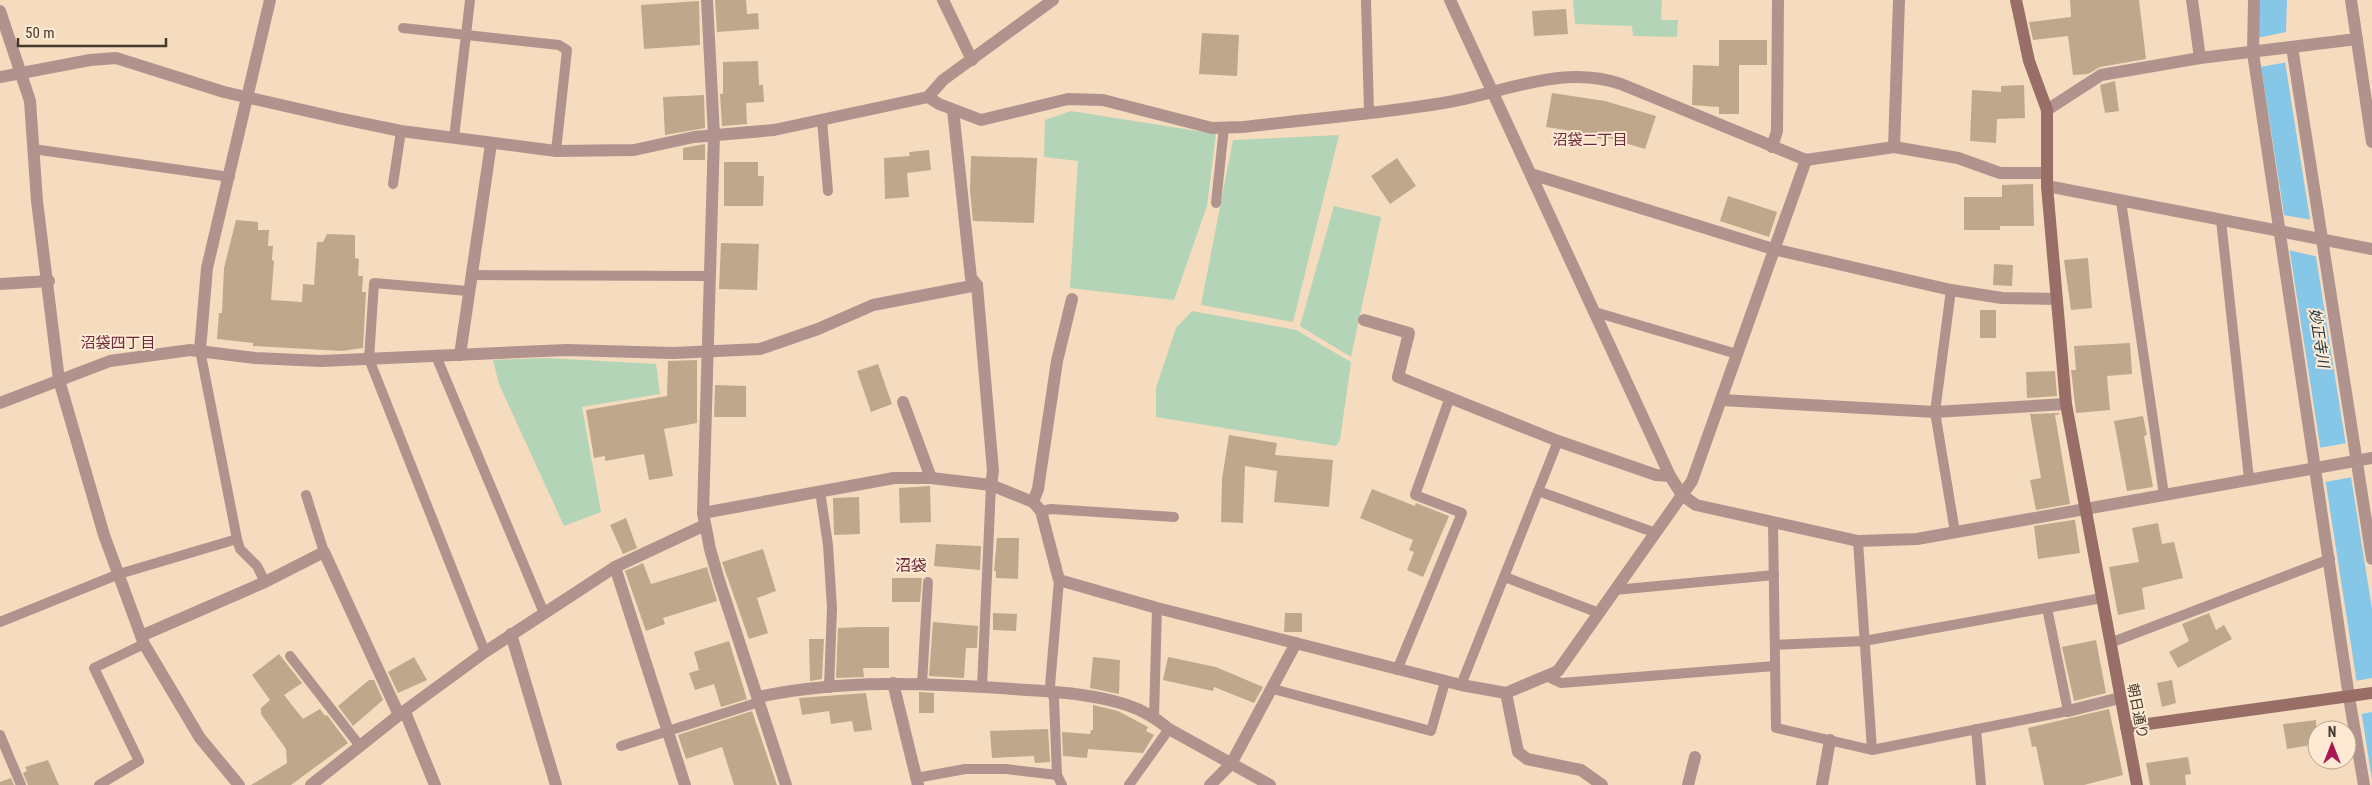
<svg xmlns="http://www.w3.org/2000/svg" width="2372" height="785" font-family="'Roboto Condensed','Noto Sans JP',sans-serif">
<rect width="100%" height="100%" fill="#f5dcbf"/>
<g fill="#b3d4b6">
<polygon points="1573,0 1662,0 1661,20 1678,20 1677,37 1633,36 1632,26 1575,24"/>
<polygon points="1071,111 1216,134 1207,206 1174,300 1070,288 1078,161 1044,157 1045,120"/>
<polygon points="1339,135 1293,322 1201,305 1233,140"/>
<polygon points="1334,206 1381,217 1351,357 1300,326"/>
<polygon points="1192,311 1296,330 1351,362 1340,440 1336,446 1156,417 1156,388 1176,328"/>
<polygon points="545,358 656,364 660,394 582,407 601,512 564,526 499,384 493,360"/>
</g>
<polygon fill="#86c7e8" points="2260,0 2287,0 2285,62 2372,609 2372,780 2261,66 2257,36"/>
<g fill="#f5dcbf">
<polygon points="2286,32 2288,62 2260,67 2257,38"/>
<polygon points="2283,215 2313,220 2319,257 2288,250"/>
<polygon points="2347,443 2353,477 2325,482 2319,448"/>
<polygon points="2372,678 2372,712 2361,714 2355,681"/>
</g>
<g fill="#bfa78b">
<polygon points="715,0 746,0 747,14 758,13 759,29 717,32"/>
<polygon points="2070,0 2139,0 2146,59 2100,67 2088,74 2073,75 2068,36 2033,40 2029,22 2071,17"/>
<polygon points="699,1 700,45 644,49 641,5"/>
<polygon points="1566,9 1568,34 1534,36 1532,11"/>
<polygon points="1202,33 1239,35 1237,76 1199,74"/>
<polygon points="1719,40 1767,40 1767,65 1739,65 1739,114 1719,114 1719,107 1692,105 1693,65 1719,66"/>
<polygon points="758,61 759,85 763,85 764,102 746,103 747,124 722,126 720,94 723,94 723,62"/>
<polygon points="2115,81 2119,111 2105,113 2100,85"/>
<polygon points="2024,85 2025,118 1997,119 1996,143 1970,141 1972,90 2001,92 2001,86"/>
<polygon points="1552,93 1605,101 1656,116 1645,149 1602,136 1601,139 1578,134 1578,132 1546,127"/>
<polygon points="704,95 705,128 665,135 663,97"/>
<polygon points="705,144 705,160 683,160 683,148"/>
<polygon points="929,150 931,170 907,173 909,197 885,199 884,158 910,156 909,152"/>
<polygon points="971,156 1037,158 1034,223 973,221 970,191"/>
<polygon points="1397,158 1416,186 1390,204 1371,176"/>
<polygon points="724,162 758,162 758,176 764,176 763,206 724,206"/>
<polygon points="2033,184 2034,226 2000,226 2000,230 1964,230 1964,197 2002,197 2002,185"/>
<polygon points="1728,196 1777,212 1769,237 1720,221"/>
<polygon points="236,220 258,222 258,230 269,230 268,246 273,246 272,260 274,261 271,300 302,302 303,284 314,285 317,242 323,242 327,234 355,235 355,258 359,259 358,276 363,276 362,292 366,292 363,348 342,351 253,346 253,343 217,339 219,313 222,313 224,268"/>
<polygon points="721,243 759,244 757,290 719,289"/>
<polygon points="2088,258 2092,308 2071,310 2064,260"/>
<polygon points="1994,264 2013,265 2012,286 1993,285"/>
<rect x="1980" y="310" width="16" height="28"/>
<polygon points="2130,343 2132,374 2107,376 2110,410 2076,413 2071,370 2076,370 2074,346"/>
<polygon points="697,360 697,423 664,429 673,476 649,480 644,454 605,461 605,456 594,458 586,410 667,396 668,361"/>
<polygon points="878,364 892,404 871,412 857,371"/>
<polygon points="2055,371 2057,396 2027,398 2026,372"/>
<polygon points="715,385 746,386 746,417 714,417"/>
<polygon points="2059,413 2060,414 2055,415 2070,504 2036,510 2030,480 2041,478 2030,414"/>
<polygon points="2143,416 2147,435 2144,436 2153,487 2127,491 2114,421"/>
<polygon points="1229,435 1277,443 1275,455 1333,460 1329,507 1274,502 1277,471 1245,466 1243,523 1221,522 1222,479"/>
<polygon points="930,486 931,522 900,523 899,488"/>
<polygon points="1372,489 1415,506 1416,503 1449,516 1423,577 1407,570 1414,552 1409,550 1413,540 1360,518"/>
<polygon points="859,497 860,534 834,535 833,498"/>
<polygon points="626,518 637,548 623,554 610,525"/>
<polygon points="2073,520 2075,520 2080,553 2038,559 2034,526"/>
<polygon points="2158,523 2162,544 2174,542 2183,578 2142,588 2145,609 2118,615 2109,567 2139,562 2132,528"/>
<polygon points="997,538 1019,538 1018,579 996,578 996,571 994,571"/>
<polygon points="936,544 981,546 980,570 934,566"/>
<polygon points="763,549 776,591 757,598 768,633 749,639 722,562"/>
<polygon points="643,563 651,584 707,567 717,601 663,618 665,624 646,631 625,571"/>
<polygon points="892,578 922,578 920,602 892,602"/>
<polygon points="993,613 1017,614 1016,631 993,630"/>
<polygon points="1285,613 1302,613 1302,632 1284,632"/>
<polygon points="2209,613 2216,630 2224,625 2232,639 2178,668 2169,652 2189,641 2182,624"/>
<polygon points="933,622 978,626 977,648 966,648 964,678 929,676"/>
<polygon points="863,627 889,627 889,668 863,668 864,677 836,678 838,628"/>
<polygon points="809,639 824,639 822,679 810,681"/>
<polygon points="2096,640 2106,693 2074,701 2062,647"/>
<polygon points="729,641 747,699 721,707 714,684 695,690 689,673 699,670 694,652"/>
<polygon points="279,654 302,683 284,695 303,719 320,709 325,716 327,715 348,743 291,785 251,785 287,763 286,749 261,714 261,708 270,700 252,675"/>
<polygon points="414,657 427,680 398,693 388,672"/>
<polygon points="1093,657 1120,660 1119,694 1090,688"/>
<polygon points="1168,657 1216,667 1263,687 1254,703 1214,687 1213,691 1163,680"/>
<polygon points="369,680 374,680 383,700 353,726 338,706"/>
<polygon points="2172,680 2176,703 2162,707 2157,683"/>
<polygon points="919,692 934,693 934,713 919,713"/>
<polygon points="866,693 872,730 854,732 852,721 831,724 829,711 802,715 799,698"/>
<polygon points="1093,705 1118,711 1148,727 1146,731 1154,735 1143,753 1088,749 1087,758 1063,756 1062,732 1090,734 1091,730 1093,730"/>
<polygon points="2109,709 2123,775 2084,785 2044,785 2036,746 2032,747 2028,728"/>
<polygon points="752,711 777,785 734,785 722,747 686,759 678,735"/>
<polygon points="2316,720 2317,744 2287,749 2283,724"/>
<polygon points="1048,729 1050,762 1035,763 1034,756 992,758 990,731"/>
<polygon points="2188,757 2191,774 2185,775 2186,785 2150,785 2146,763"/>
<polygon points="48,760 59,785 28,785 23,773 27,771 25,767"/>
<polygon points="11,778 14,785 0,785 0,782"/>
</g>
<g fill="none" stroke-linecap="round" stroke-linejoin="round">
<g stroke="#b1938e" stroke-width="10">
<polyline points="1366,0 1369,112"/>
<polyline points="403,28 559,45 567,50 556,151"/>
<polyline points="822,120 828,191"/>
<polyline points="454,138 470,0"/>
<polyline points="33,149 230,177"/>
<polyline points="393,184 401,131"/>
<polyline points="2121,201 2164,495"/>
<polyline points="1216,203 1224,127"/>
<polyline points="2221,220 2249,479"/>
<polyline points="471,275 710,276"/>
<polyline points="1951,290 1935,412 1955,532"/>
<polyline points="468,291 374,283 369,359 485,652"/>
<polyline points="1595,312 1737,354"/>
<polyline points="200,350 237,539 240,549 257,566 265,582"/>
<polyline points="436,356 544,613"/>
<polyline points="820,491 828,545 832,608 829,688"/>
<polyline points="1538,491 1656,533"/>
<polyline points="306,495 324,552"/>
<polyline points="1041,511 1051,509 1174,517"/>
<polyline points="1773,522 1776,728 1872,750 2068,711 2047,608"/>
<polyline points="1858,541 1872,750"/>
<polyline points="1505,577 1599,613"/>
<polyline points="1059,580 1050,686 1054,699 1057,775 1062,785"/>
<polyline points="1615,590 1774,575"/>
<polyline points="0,622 119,574 237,539"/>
<polyline points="2110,643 2330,559"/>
<polyline points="1775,645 1864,641 2102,598"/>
<polyline points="290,656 360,746"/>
<polyline points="1397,670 1462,513 1415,495 1450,397"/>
<polyline points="1546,676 1561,683 1775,666"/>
<polyline points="922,684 928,582"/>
<polyline points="1461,685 1558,441"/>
<polyline points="982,687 991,485"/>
<polyline points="1273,689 1431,731 1445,682"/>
<polyline points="1154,717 1157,608"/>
<polyline points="1976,729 1981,785"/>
<polyline points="0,735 21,785"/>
<polyline points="621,746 759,702"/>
<polyline points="916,778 965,769 1006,769 1057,775"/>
<polyline points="99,785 139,761 94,668 144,644"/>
<polyline points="1129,785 1169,729"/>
</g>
<g stroke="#b1938e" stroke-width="12">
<polyline points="707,0 714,135 703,513 710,549 718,577 786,785"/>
<polyline points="943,0 972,60"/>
<polyline points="1450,0 1670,476 1682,495 1696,505 1858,541 1917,539 2372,458"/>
<polyline points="2192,0 2200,58"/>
<polyline points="2254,0 2253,53 2349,697 2364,785"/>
<polyline points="2351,0 2372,142"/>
<polyline points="0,11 30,101 37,201 59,380 104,535 144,644 200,738 239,785"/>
<polyline points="2292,47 2372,559"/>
<polyline points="0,77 90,60 116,58 224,92 338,118 401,131 556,151 634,150 694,137 774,130 928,97 943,80 1053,0"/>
<path d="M928,97l11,7 42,16 87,-21 35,1 109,28 31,-1c67,-8 134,-13 200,-24 59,-9 118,-40 178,-19l185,76 88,-13 64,11 42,15h47"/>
<polyline points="953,110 971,278 977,285 993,471 991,485 1033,502 1041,511 1059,580 1157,608 1461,685 1506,693 1558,671 1692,481 1806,160"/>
<polyline points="2047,110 2101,75 2200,58 2357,39"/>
<polyline points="1772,147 1777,131 1778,0"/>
<polyline points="1894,147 1899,0"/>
<polyline points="1531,174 1773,249 1951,290 2002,298 2056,299"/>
<polyline points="2047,186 2372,249"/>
<polyline points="0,284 49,281"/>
<polyline points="1364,320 1409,333 1398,377 1558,441 1656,475 1670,476"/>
<polyline points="200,350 207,268 270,0"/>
<polyline points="460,355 491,144"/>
<polyline points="1721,400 1935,412 2066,404"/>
<polyline points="903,402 931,478"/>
<polyline points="0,403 110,361 190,350 255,358 321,361 566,350 673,353 760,349 818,329 873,305 977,285"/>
<polyline points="1033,502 1038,489 1057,361 1072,299"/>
<polyline points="703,513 894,478 931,478 991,485"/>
<polyline points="615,567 685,785"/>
<polyline points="511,634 556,785"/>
<polyline points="141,636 265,582 324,552 399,715"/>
<polyline points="893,683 918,785"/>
<polyline points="1506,693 1518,752 1527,759 1581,770 1602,785"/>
<path d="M758,697c84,-18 171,-14 256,-8 38,3 77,4 113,16 15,5 29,13 42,24l101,56"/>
<polyline points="2068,711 2120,698"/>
<polyline points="405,712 435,785"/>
<polyline points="311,785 399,715 485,652 615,567 705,525"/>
<polyline points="1210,785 1231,764 1296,643"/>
<polyline points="1688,785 1695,757"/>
<polyline points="1822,785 1830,740"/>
</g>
<g stroke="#986e66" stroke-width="12">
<polyline points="2016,0 2029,61 2047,110 2047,186 2066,404 2137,785"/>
<polyline points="2126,727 2372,693"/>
</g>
</g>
<g text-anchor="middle" stroke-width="4" stroke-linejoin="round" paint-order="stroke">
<g font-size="14" fill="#43392d" stroke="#feead3">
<text transform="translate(2138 711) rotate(79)" y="5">朝日通り</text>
</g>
<g font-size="15" fill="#6c283d" stroke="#feead3">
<text x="1590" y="145">沼袋二丁目</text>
<text x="118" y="348">沼袋四丁目</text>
</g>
<g font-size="15" font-style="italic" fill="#183644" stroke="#feead3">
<text transform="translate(2319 338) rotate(81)" y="5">妙正寺川</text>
</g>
<g font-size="16" fill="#6c283d" stroke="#feead3">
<text x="911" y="571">沼袋</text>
</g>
</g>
<g transform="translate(2332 745)"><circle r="24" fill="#feead3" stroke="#b3a391"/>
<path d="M0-4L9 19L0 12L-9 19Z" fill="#a81753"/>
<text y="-8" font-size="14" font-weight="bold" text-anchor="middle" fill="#43392d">N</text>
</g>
<path d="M18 38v8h148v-8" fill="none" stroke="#43392d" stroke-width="2.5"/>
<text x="25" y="38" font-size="15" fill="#43392d" stroke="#feead3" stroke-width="4" paint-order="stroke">50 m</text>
</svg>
